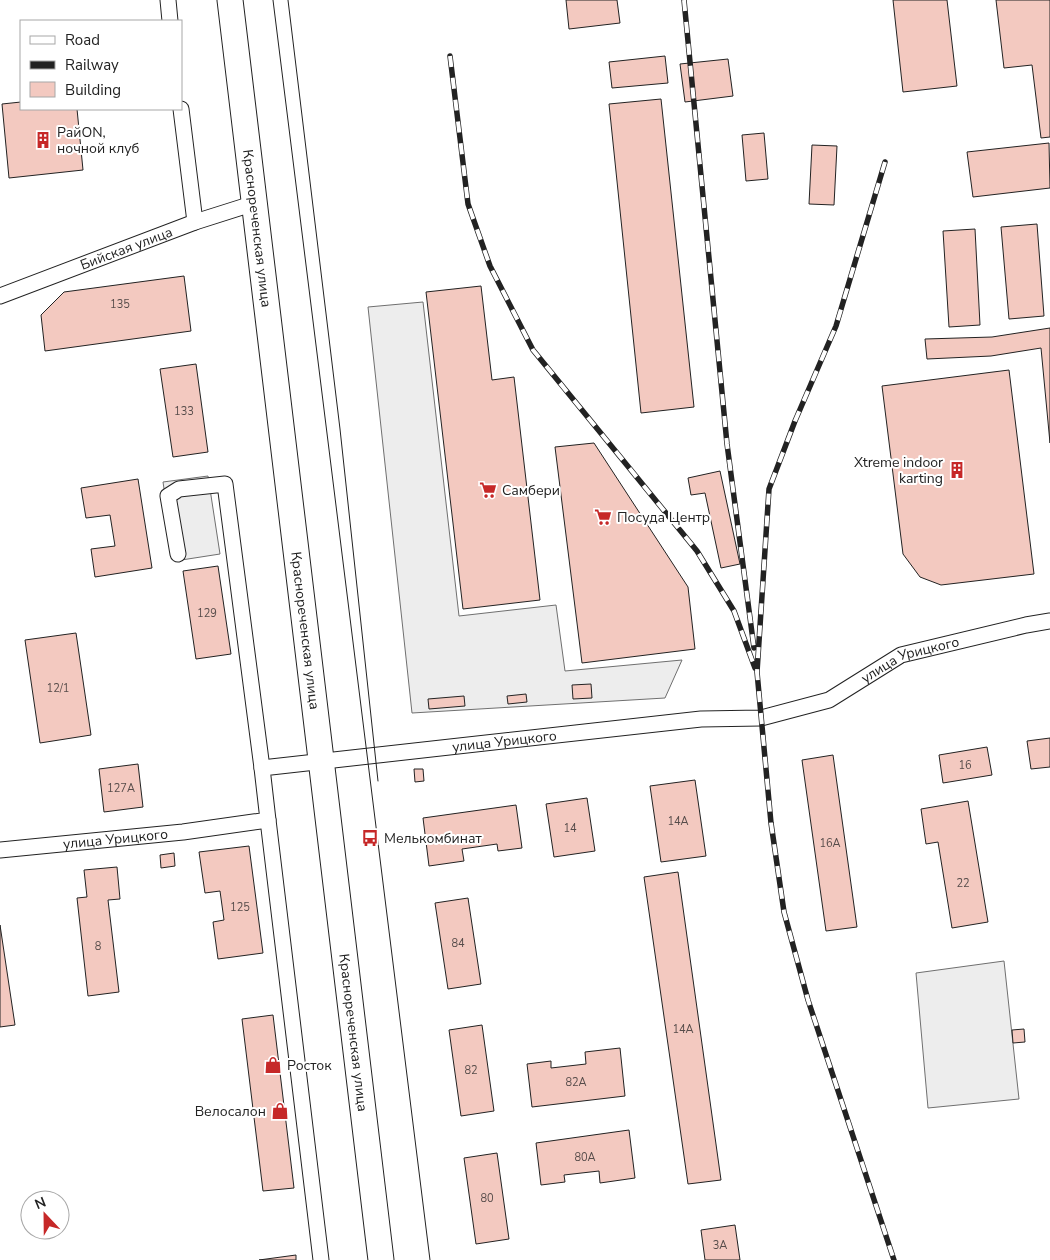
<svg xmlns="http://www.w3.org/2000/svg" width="1050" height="1260" font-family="'Nunito Sans',sans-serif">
<rect width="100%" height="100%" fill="#fff"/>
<g fill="#ededed" stroke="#6f6f6f">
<polygon points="423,302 459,616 556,605 565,671 682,660 665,698 412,713 368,307"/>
<polygon points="208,476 220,554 175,561 163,482"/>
<polygon points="1004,961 1019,1099 928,1108 916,973"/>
</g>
<g fill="#f3c9c0" stroke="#222">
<polygon points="566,0 617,0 620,23 569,29"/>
<polygon points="893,0 947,0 957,86 903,92"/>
<polygon points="996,0 1050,0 1050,137 1041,138 1032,65 1004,68"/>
<polygon points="665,56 668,83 612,88 609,62"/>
<polygon points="728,59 733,96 685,102 680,64"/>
<polygon points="661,99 694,407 641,413 609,104"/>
<polygon points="21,102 21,109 77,109 83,170 9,178 2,104"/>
<polygon points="764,133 768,179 746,181 742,135"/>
<polygon points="1049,143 1050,188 973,197 967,152"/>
<polygon points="812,145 837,146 834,205 809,204"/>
<polygon points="1037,224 1044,316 1009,319 1001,227"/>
<polygon points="975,229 980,325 949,327 943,231"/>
<polygon points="184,276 191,331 45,351 41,315 64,292"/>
<polygon points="481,286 492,380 514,377 540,600 463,609 426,292"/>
<polygon points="1050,328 1050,443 1041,348 991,356 927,359 925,339 992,337"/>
<polygon points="196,364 208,452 173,457 160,369"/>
<polygon points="1009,370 1034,574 941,585 920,577 903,554 882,386"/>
<polygon points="594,443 688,587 695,649 582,663 555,447"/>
<polygon points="720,471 740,564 721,568 705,493 691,495 688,478"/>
<polygon points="138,479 152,568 95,577 91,549 115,546 110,515 86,518 81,488"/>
<polygon points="218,566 231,654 196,659 183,571"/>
<polygon points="76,633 91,735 40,743 25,640"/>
<polygon points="591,684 592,698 573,699 572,685"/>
<polygon points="526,694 527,702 508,704 507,696"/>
<polygon points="464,696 465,706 429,709 428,699"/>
<polygon points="1050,738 1050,767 1031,769 1027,741"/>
<polygon points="987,747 992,775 943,783 939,755"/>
<polygon points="833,755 857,927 826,931 802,760"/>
<polygon points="138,764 143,807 104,812 99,769"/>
<polygon points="414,769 423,769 424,781 415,782"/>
<polygon points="695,780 706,856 661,862 650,786"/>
<polygon points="587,798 595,851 554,857 546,804"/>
<polygon points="968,801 988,922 952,928 938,842 926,844 921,809"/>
<polygon points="516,805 522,848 498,851 497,844 462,849 464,861 429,866 423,818"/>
<polygon points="249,846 263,953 218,959 213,922 224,920 220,891 205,893 199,852"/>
<polygon points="174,853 175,866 161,868 160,855"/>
<polygon points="117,867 120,899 108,900 119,992 88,996 77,898 87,897 84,870"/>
<polygon points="678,872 721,1180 688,1184 644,877"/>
<polygon points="468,898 481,984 448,989 435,903"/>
<polygon points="0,925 15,1025 0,1027"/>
<polygon points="273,1015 294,1188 263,1191 242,1019"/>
<polygon points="482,1025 494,1111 461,1116 449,1030"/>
<polygon points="1024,1029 1025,1042 1013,1043 1012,1030"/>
<polygon points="620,1048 625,1096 532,1107 527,1064 551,1061 551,1068 586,1064 585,1052"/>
<polygon points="629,1130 635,1178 600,1183 599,1171 564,1175 565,1182 541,1185 536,1143"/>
<polygon points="497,1153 509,1239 476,1244 464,1158"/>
<polygon points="735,1225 740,1260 705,1260 701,1230"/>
<polygon points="296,1255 296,1260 259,1260"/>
</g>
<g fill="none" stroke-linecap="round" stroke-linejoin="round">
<g stroke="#222" stroke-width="17">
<g id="minor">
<polyline points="168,0 170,21"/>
<polyline points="181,109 195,222"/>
<path id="s1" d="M0,296l195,-74 60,-19"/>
<polyline points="178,554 168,496 179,489 225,484 262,768"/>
<polyline points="268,820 321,1260"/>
<path id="s2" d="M0,850l183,-18 85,-12 -6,-52 439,-49 60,-1 68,-18 72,-45 125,-30 24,-4"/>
</g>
</g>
<g stroke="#222" stroke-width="27">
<g id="primary">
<path id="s3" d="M230,0l151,1260"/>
</g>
</g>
<use href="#minor" stroke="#fff" stroke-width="15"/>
<use href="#primary" stroke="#fff" stroke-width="25"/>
<g stroke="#222" stroke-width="1">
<polyline points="273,0 430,1260"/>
<polyline points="288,0 340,429 378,781"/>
</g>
<g stroke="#222" stroke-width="5.5">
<g id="rail">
<polyline points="684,0 727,444 754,648"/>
<polyline points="450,56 468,204 490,266 533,350 697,551 734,611 755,668"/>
<polyline points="885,162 836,326 795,421 769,489 757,672 771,823 784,912 808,1000 894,1260"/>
</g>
</g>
<use href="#rail" stroke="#fff" stroke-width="4" stroke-dasharray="11" stroke-linecap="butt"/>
</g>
<defs>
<g id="building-bare" transform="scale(1.35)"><path d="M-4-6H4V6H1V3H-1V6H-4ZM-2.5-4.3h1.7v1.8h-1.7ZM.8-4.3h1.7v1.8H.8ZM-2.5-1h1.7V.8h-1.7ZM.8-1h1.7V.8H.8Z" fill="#c62828" stroke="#fff" stroke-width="2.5" paint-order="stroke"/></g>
<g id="supermarket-bare" transform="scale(1.35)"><path d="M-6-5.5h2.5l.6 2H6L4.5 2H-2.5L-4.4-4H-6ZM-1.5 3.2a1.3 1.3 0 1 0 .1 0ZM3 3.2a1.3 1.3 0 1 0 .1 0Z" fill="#c62828" stroke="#fff" stroke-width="2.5" paint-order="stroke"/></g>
<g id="bus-bare" transform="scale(1.35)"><path d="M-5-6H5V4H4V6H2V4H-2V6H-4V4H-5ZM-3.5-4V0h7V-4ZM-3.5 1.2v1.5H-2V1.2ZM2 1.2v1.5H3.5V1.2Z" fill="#c62828" stroke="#fff" stroke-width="2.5" paint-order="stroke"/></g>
<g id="shop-bare" transform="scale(1.35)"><path d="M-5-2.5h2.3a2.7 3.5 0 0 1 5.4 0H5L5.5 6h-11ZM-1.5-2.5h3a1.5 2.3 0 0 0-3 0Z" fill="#c62828" stroke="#fff" stroke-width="2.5" paint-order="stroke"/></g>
</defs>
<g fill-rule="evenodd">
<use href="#building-bare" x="43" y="140"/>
<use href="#building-bare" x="957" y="470"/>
<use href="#supermarket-bare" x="488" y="490"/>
<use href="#supermarket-bare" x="603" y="517"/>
<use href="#bus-bare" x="370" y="838"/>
<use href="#shop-bare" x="273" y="1065"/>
<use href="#shop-bare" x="280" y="1111"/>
</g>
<g text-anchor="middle" stroke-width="4" stroke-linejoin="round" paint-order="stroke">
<g font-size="11" fill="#564c4a">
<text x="120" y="308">135</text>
<text x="184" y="415">133</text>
<text x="207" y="617">129</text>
<text x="58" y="692">12/1</text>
<text x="965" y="769">16</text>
<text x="121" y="792">127А</text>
<text x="678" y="825">14А</text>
<text x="570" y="832">14</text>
<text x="830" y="847">16А</text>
<text x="963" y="887">22</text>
<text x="240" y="911">125</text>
<text x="458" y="947">84</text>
<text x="98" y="950">8</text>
<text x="683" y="1033">14А</text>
<text x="471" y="1074">82</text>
<text x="576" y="1086">82А</text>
<text x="585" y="1161">80А</text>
<text x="487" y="1202">80</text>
<text x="720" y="1249">3А</text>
</g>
<g font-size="14" fill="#222" stroke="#fff" text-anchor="start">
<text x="57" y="137">РайON,<tspan x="57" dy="16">ночной клуб</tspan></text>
<text x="943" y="467" text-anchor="end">Xtreme indoor<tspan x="943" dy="16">karting</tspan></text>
<text x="502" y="495">Самбери</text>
<text x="617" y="522">Посуда Центр</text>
<text x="384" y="843">Мелькомбинат</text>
<text x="287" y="1070">Росток</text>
<text x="266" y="1116" text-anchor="end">Велосалон</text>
</g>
<g font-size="14" fill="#222" stroke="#fff">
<text dy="5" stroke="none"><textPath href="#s3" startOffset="230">Краснореченская улица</textPath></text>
<text dy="5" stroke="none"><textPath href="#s1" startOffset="135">Бийская улица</textPath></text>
<text dy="5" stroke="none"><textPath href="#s3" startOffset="635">Краснореченская улица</textPath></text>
<text dy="5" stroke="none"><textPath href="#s2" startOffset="986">улица Урицкого</textPath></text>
<text dy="5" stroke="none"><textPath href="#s2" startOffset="566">улица Урицкого</textPath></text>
<text dy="5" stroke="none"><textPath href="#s2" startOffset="116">улица Урицкого</textPath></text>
<text dy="5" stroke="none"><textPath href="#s3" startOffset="1040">Краснореченская улица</textPath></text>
</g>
</g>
<rect x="20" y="20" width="162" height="90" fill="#ffffff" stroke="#a7a7a7"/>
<rect x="30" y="36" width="25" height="8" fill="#ffffff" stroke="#a7a7a7"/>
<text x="65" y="45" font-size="15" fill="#222222">Road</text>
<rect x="30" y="61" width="25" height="8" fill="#222222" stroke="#a7a7a7"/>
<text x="65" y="70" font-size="15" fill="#222222">Railway</text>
<rect x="30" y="82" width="25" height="15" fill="#f3c9c0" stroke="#a7a7a7"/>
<text x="65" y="95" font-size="15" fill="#222222">Building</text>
<g transform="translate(45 1215) rotate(338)"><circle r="24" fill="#ffffff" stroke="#a7a7a7"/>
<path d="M0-4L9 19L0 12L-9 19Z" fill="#c62828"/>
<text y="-8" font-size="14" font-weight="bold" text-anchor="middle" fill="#222222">N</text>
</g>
</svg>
